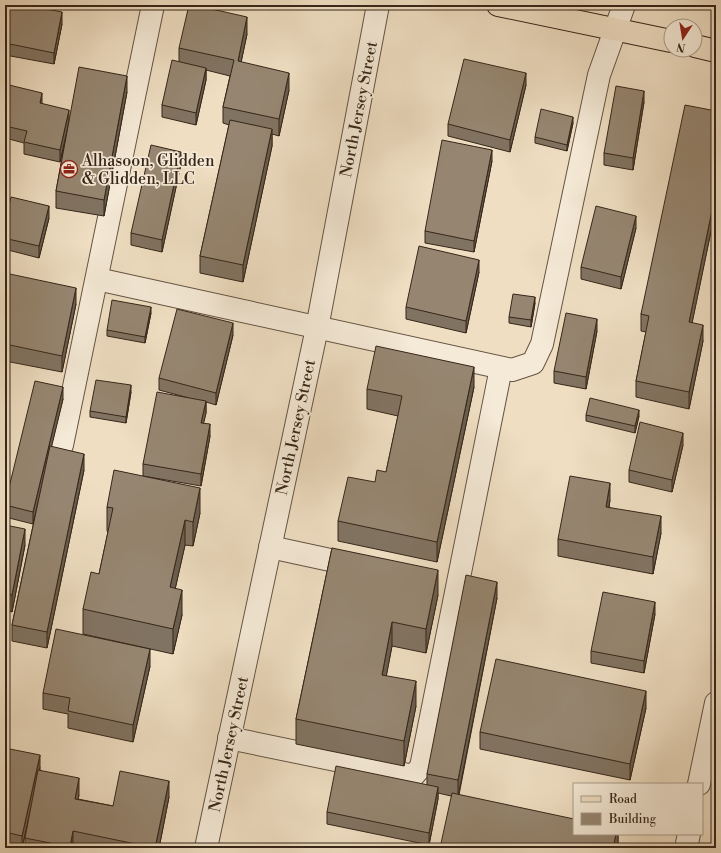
<svg xmlns="http://www.w3.org/2000/svg" width="721" height="853" font-family="'Libre Bodoni',serif">
<rect width="100%" height="100%" fill="#efdec2"/>
<filter id="stains"><feTurbulence type="fractalNoise" baseFrequency=".005" numOctaves="4"/><feColorMatrix values="0 0 0 0 .2 0 0 0 0 .09 0 0 0 0 .02 0 0 0 .5 -.17"/></filter>
<radialGradient id="worn" r=".72"><stop offset=".6" stop-color="#630" stop-opacity="0"/><stop offset="1" stop-color="#630" stop-opacity=".3"/></radialGradient>
<g fill="none" stroke-linecap="round" stroke-linejoin="round">
<g stroke="#645443" stroke-width="24">
<g id="minor">
<polyline points="97,279 512,370 533,363 542,344 599,75 624,5"/>
<polyline points="62,445 153,5"/>
<polyline points="270,547 358,566"/>
<polyline points="229,738 413,776 421,767 501,368"/>
<polyline points="699,784 716,703"/>
<polyline points="206,848 317,328 378,5"/>
<polyline points="686,848 689,834"/>
</g>
</g>
<g stroke="#362619" stroke-width="24">
<g id="major">
<polyline points="498,5 671,41"/>
<polyline points="695,46 716,51"/>
</g>
</g>
<use href="#minor" stroke="#f5ead7" stroke-width="22"/>
<use href="#major" stroke="#efdec2" stroke-width="22"/>
</g>
<g fill="#817361" stroke="#362619">
<polygon points="5,5 62,24 54,64 5,55"/>
<polygon points="247,34 241,62 289,90 279,136 272,134 272,146 243,282 200,273 200,256 229,125 223,123 223,107 230,76 206,70 206,80 196,125 162,117 162,105 179,62 179,48"/>
<polygon points="5,84 42,104 69,119 127,92 104,216 56,208 56,191 67,131 60,162 24,154 24,143 5,138"/>
<polygon points="526,85 510,152 448,136 448,124"/>
<polygon points="644,102 633,170 604,165 604,153"/>
<polygon points="716,111 716,207 692,322 703,341 689,409 636,397 636,381 646,332 641,331 641,314"/>
<polygon points="573,123 567,151 535,143 535,137"/>
<polygon points="492,161 474,252 425,243 425,231"/>
<polygon points="181,164 162,252 131,245 131,233"/>
<polygon points="5,209 49,218 39,258 8,250 5,262"/>
<polygon points="636,228 621,289 581,279 581,267"/>
<polygon points="479,272 466,333 406,319 406,307"/>
<polygon points="5,273 76,304 62,372 5,361"/>
<polygon points="535,303 531,327 509,323 509,317"/>
<polygon points="151,313 145,343 107,336 107,330"/>
<polygon points="597,331 586,389 554,383 554,371"/>
<polygon points="233,335 216,405 206,402 206,413 203,423 210,436 201,486 143,476 143,464 189,398 159,390 159,378"/>
<polygon points="474,387 437,562 338,541 338,521 375,482 386,472 398,416 367,409 367,389"/>
<polygon points="131,392 126,423 90,417 90,411"/>
<polygon points="63,399 51,447 84,470 47,648 12,641 12,625 40,493 33,524 5,517 5,504"/>
<polygon points="586,415 639,416 635,433 586,421"/>
<polygon points="683,445 672,492 629,482 629,470"/>
<polygon points="610,500 609,507 661,533 653,574 558,556 558,539"/>
<polygon points="107,507 200,513 193,546 185,545 175,589 182,615 173,654 83,634 83,609 99,574 108,532 107,531"/>
<polygon points="5,525 25,545 12,612 5,610"/>
<polygon points="332,548 438,595 426,653 392,646 386,676 416,706 404,766 296,744 296,719"/>
<polygon points="497,598 459,795 618,834 618,845 451,796 438,793 438,799 429,845 327,824 327,812 427,785 427,774"/>
<polygon points="655,614 644,673 591,663 591,651"/>
<polygon points="150,666 133,742 68,728 68,714 43,709 43,693"/>
<polygon points="646,708 630,780 480,749 480,732"/>
<polygon points="5,748 40,767 40,770 79,795 78,799 113,806 169,797 159,848 25,848 25,838 27,827 22,848 5,844"/>
</g>
<g fill="#695e4f" stroke="#362619">
<polygon points="62,12 62,24 54,64 54,53"/>
<polygon points="247,17 247,34 238,77 238,61"/>
<polygon points="206,68 206,80 196,125 196,113"/>
<polygon points="289,73 289,90 279,136 279,119"/>
<polygon points="526,73 526,85 510,152 510,140"/>
<polygon points="127,76 127,92 104,216 104,200"/>
<polygon points="644,91 644,102 633,170 633,158"/>
<polygon points="42,93 42,105 40,103"/>
<polygon points="69,110 69,122 60,162 60,150"/>
<polygon points="573,117 573,123 567,151 567,145"/>
<polygon points="272,129 272,146 243,282 243,265"/>
<polygon points="492,150 492,161 474,252 474,241"/>
<polygon points="181,152 181,164 162,252 162,240"/>
<polygon points="716,191 716,207 689,338 689,322"/>
<polygon points="49,206 49,218 39,258 39,246"/>
<polygon points="636,216 636,228 621,289 621,277"/>
<polygon points="8,239 8,250 5,262 5,250"/>
<polygon points="479,260 479,272 466,333 466,321"/>
<polygon points="76,288 76,304 62,372 62,356"/>
<polygon points="535,297 535,303 531,327 531,320"/>
<polygon points="151,307 151,313 145,343 145,337"/>
<polygon points="597,319 597,331 586,389 586,377"/>
<polygon points="233,323 233,335 216,405 216,393"/>
<polygon points="703,325 703,341 689,409 689,392"/>
<polygon points="474,367 474,387 437,562 437,542"/>
<polygon points="131,385 131,392 126,423 126,417"/>
<polygon points="63,387 63,399 33,524 33,512"/>
<polygon points="206,401 206,413 201,435 201,423"/>
<polygon points="639,410 639,416 635,433 635,426"/>
<polygon points="210,424 210,436 201,486 201,474"/>
<polygon points="683,433 683,445 672,492 672,480"/>
<polygon points="84,454 84,470 47,648 47,632"/>
<polygon points="610,483 610,500 606,523 606,507"/>
<polygon points="200,488 200,513 193,546 193,522"/>
<polygon points="661,516 661,533 653,574 653,557"/>
<polygon points="185,520 185,545 170,612 170,587"/>
<polygon points="25,529 25,545 12,612 12,595"/>
<polygon points="438,570 438,595 426,653 426,629"/>
<polygon points="497,582 497,598 458,797 458,780"/>
<polygon points="182,590 182,615 173,654 173,629"/>
<polygon points="655,602 655,614 644,673 644,661"/>
<polygon points="392,622 392,646 382,699 382,675"/>
<polygon points="150,649 150,666 133,742 133,725"/>
<polygon points="416,681 416,706 404,766 404,741"/>
<polygon points="646,691 646,708 630,780 630,764"/>
<polygon points="40,755 40,767 22,848 22,836"/>
<polygon points="79,778 79,795 75,815 75,799"/>
<polygon points="169,781 169,797 159,848 155,848"/>
<polygon points="438,787 438,799 429,845 429,833"/>
<polygon points="73,831 73,848 70,848 70,847"/>
<polygon points="616,834 618,834 618,845 617,848 613,848"/>
</g>
<g fill="#968671" stroke="#362619">
<polygon points="5,5 25,5 62,12 54,53 5,43"/>
<polygon points="189,5 194,5 247,17 238,61 289,73 279,119 223,107 234,60 179,48"/>
<polygon points="464,59 526,73 510,140 448,124"/>
<polygon points="172,60 206,68 196,113 162,105"/>
<polygon points="79,67 127,76 104,200 56,191"/>
<polygon points="5,84 42,93 40,103 69,110 60,150 24,142 27,131 5,126"/>
<polygon points="616,86 644,91 633,158 604,153"/>
<polygon points="685,105 716,111 716,191 689,322 703,325 689,392 636,381 649,316 641,314"/>
<polygon points="541,109 573,117 567,145 535,137"/>
<polygon points="230,120 272,129 243,265 200,256"/>
<polygon points="442,140 492,150 474,241 425,231"/>
<polygon points="151,145 181,152 162,240 131,233"/>
<polygon points="11,197 49,206 39,246 8,239 5,250 5,209 8,210"/>
<polygon points="596,206 636,216 621,277 581,267"/>
<polygon points="419,246 479,260 466,321 406,307"/>
<polygon points="5,273 76,288 62,356 5,344"/>
<polygon points="513,294 535,297 531,320 509,317"/>
<polygon points="112,300 151,307 145,337 107,330"/>
<polygon points="177,309 233,323 216,393 159,378"/>
<polygon points="566,313 597,319 586,377 554,371"/>
<polygon points="376,346 474,367 437,542 338,521 348,477 375,482 377,470 386,472 402,396 367,389"/>
<polygon points="96,380 131,385 126,417 90,411"/>
<polygon points="35,381 63,387 33,512 5,505 5,504"/>
<polygon points="157,392 206,401 201,423 210,424 201,474 143,464"/>
<polygon points="590,398 639,410 635,426 586,415"/>
<polygon points="640,422 683,433 672,480 629,470"/>
<polygon points="50,446 84,454 47,632 12,625"/>
<polygon points="114,470 200,488 193,522 185,520 170,587 182,590 173,629 83,609 91,572 99,574 113,508 107,507"/>
<polygon points="570,476 610,483 606,507 661,516 653,557 558,539"/>
<polygon points="5,525 25,529 12,595 5,594"/>
<polygon points="332,548 438,570 426,629 392,622 382,675 416,681 404,741 296,719"/>
<polygon points="466,575 497,582 458,780 427,774"/>
<polygon points="603,592 655,602 644,661 591,651"/>
<polygon points="56,629 150,649 133,725 68,711 70,698 43,693"/>
<polygon points="496,659 646,691 630,764 480,732"/>
<polygon points="5,748 40,755 22,836 5,832"/>
<polygon points="336,766 438,787 429,833 327,812"/>
<polygon points="38,770 79,778 75,799 113,806 120,771 169,781 155,848 73,831 70,847 25,838"/>
<polygon points="452,793 574,819 574,834 616,834 613,848 440,848"/>
</g>
<defs>
<g id="office-ring" transform="scale(0.9)"><circle r="9.5" fill="#f5ead7" stroke="#8f2418" stroke-width="1.5"/><path d="M-6-3h4V-5.5h4V-3h4V5H-6ZM-1-4.5V-3h2v-1.5ZM-6 0V1H6V0Z" fill="#8f2418"/></g>
</defs>
<g fill-rule="evenodd">
<use href="#office-ring" x="69" y="169"/>
</g>
<g text-anchor="middle" stroke-width="3.5" stroke-linejoin="round" paint-order="stroke">
<g font-size="16" fill="#362619" stroke="#f5ead7">
<text transform="translate(358 109) rotate(-79)" y="6">North Jersey Street</text>
<text transform="translate(295 427) rotate(-78)" y="6">North Jersey Street</text>
<text transform="translate(228 744) rotate(-78)" y="6">North Jersey Street</text>
</g>
<g font-size="16" fill="#362619" stroke="#f5ead7" text-anchor="start">
<text x="82" y="166">Alhasoon, Glidden<tspan x="82" dy="18">&amp; Glidden, LLC</tspan></text>
</g>
</g>
<rect width="721" height="853" fill="none" stroke="#efdec2" stroke-width="20"/>
<rect x="6" y="6" width="709" height="841" fill="none" stroke="#362619" stroke-width="2"/>
<rect x="10" y="10" width="701" height="833" fill="none" stroke="#362619"/>
<rect x="573" y="783" width="130" height="52" fill="#f5ead7" stroke="#a99c8b"/>
<rect x="581" y="796" width="20" height="6" fill="#efdec2" stroke="#a99c8b"/>
<text x="609" y="803" font-size="12" fill="#362619">Road</text>
<rect x="581" y="813" width="20" height="12" fill="#968671" stroke="#a99c8b"/>
<text x="609" y="823" font-size="12" fill="#362619">Building</text>
<g transform="translate(683 38) rotate(192)"><circle r="19" fill="#f5ead7" stroke="#a99c8b"/>
<path d="M0-3L7 15L0 10L-7 15Z" fill="#8f2418"/>
<text y="-6" font-size="11" font-weight="bold" text-anchor="middle" fill="#362619">N</text>
</g>
<rect width="100%" height="100%" filter="url(#stains)"/>
<rect width="100%" height="100%" fill="url(#worn)"/>
</svg>
